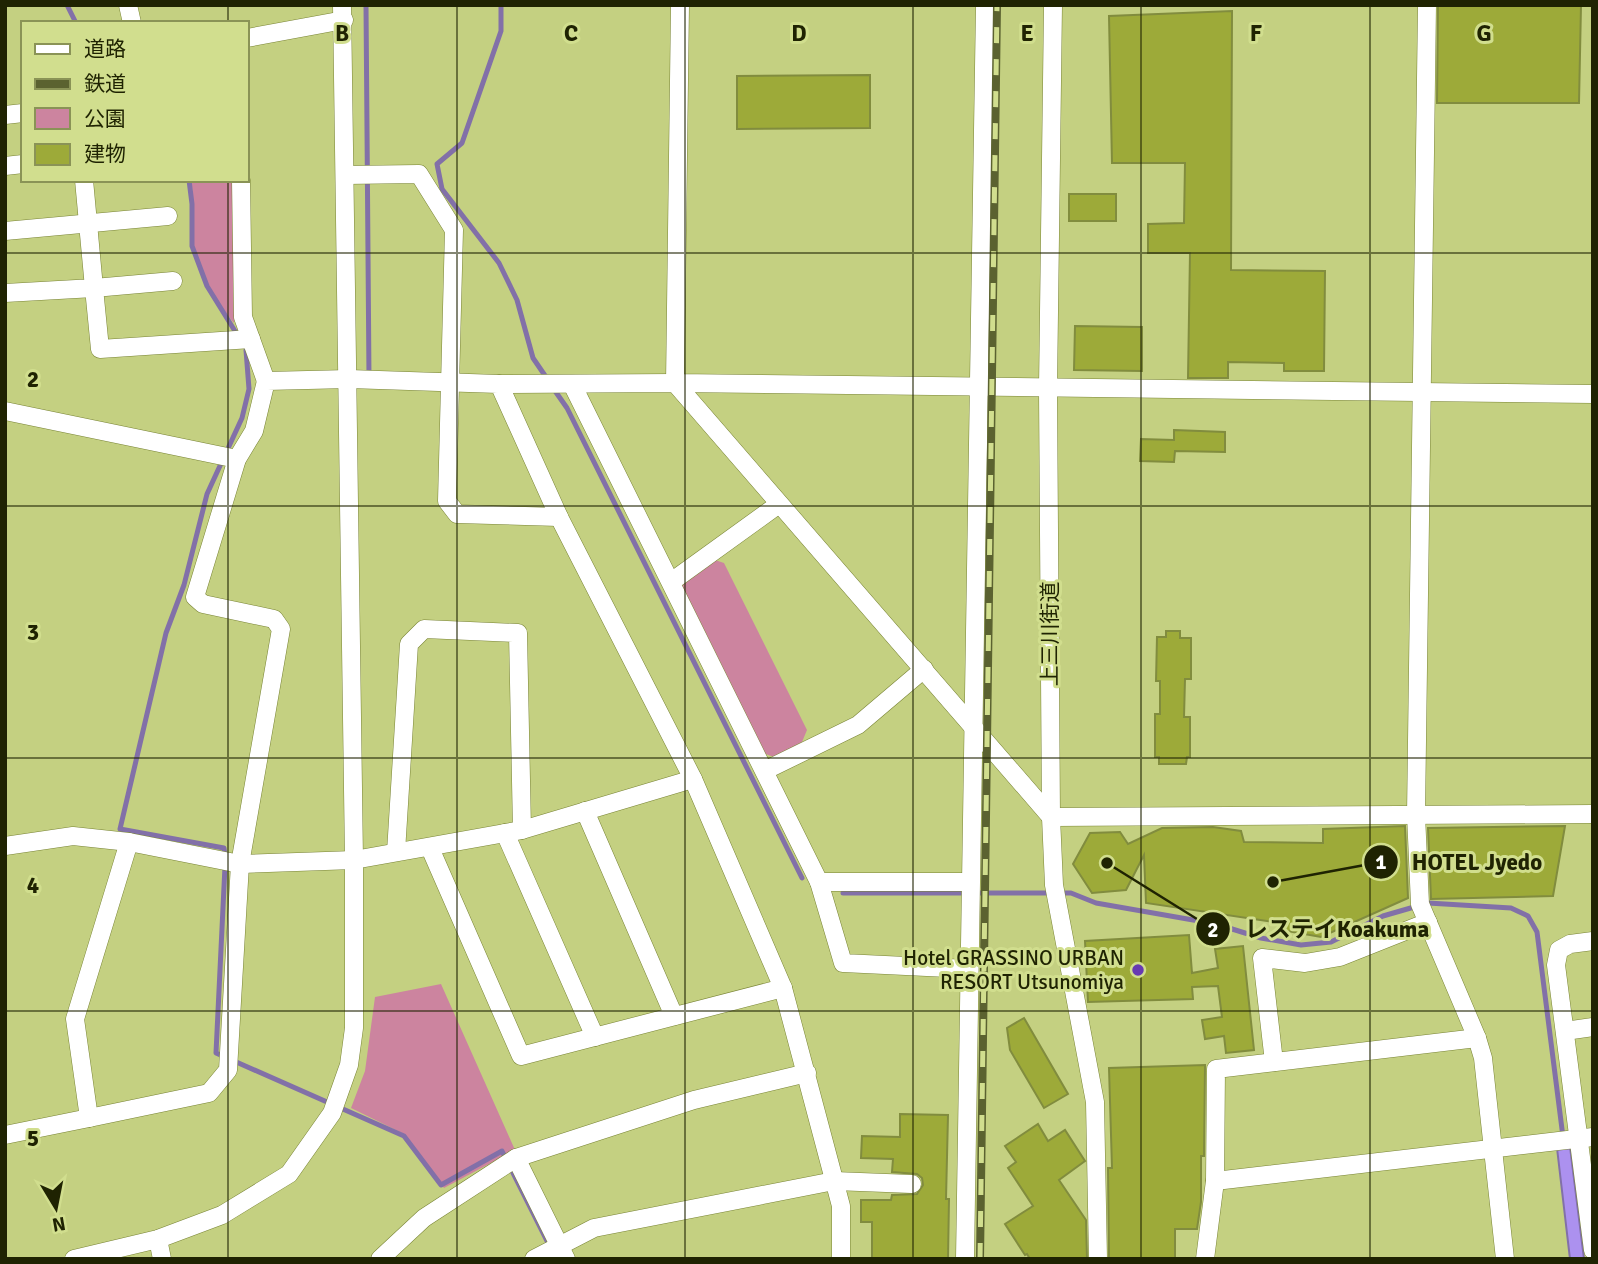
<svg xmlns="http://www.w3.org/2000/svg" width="1598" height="1264" font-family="Signika,'Noto Sans JP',sans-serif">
<rect width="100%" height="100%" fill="#c4d081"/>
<g fill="#cc849f">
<path d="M191,180h41l2,143c-16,-19 -40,-58 -41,-83 -1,-22 2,-37 -2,-60z"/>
<polygon points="712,559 724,563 807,730 802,742 774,757 763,753 681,589 685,579"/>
<polygon points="441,984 515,1150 444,1188 402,1133 351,1108 365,1071 375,997"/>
</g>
<polygon fill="#ac91ef" stroke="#8270a8" stroke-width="2" points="1570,1147 1584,1259 1570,1259 1557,1148"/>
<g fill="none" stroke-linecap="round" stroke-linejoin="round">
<g stroke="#8270a8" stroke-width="5">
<polyline points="67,5 76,23"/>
<polyline points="366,5 369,378"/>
<polyline points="501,5 501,31 462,143 437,164 442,189 499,263 517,300 533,358 548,380"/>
<polyline points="189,180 192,204 192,246 207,286 238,336"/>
<polyline points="553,388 567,408 802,878"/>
<polyline points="225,856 224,848 120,829 166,633 184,585 207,494 242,418 249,389 246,350"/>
<polyline points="843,893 1071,893 1096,903 1216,924 1261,938 1301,945 1331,942 1383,916 1428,903 1511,908 1528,916 1537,932 1563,1137"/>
<polyline points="225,1057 216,1053 225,866"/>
<polyline points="234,1061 404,1136 441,1185 502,1151 550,1247"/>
</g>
</g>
<g fill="#9daa39" stroke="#818c3e" stroke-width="2">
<polygon points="1438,5 1581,5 1579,103 1437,103"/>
<polygon points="1232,11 1231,270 1325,271 1324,371 1284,371 1284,363 1228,362 1228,378 1188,378 1190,253 1148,253 1148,224 1184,223 1185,163 1112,163 1109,16"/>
<polygon points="870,75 870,128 737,129 737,76"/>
<rect x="1069" y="194" width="47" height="27"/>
<polygon points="1075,326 1142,327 1142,371 1074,370"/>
<polygon points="1174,430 1225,432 1225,452 1175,451 1174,462 1140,461 1141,439 1174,440"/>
<polygon points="1166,631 1180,631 1180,638 1191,638 1191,679 1185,679 1184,717 1190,717 1190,757 1187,757 1186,764 1159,764 1159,757 1155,757 1155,714 1160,714 1160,681 1156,681 1157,637 1166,637"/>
<polygon points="1405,826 1408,898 1321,937 1281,930 1281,923 1146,903 1144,855 1126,890 1092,893 1073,864 1090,833 1120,832 1128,844 1162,828 1213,827 1241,831 1244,842 1323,843 1323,829"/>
<polygon points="1565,826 1553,896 1431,899 1428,828"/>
<polygon points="1189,935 1192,973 1218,968 1215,949 1243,946 1254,1050 1226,1053 1224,1036 1205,1039 1202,1020 1222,1017 1218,986 1192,987 1193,999 1088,1002 1085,941"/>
<polygon points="1024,1018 1068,1094 1044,1108 1010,1050 1007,1028"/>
<polygon points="1205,1065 1204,1156 1201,1156 1201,1202 1197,1229 1175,1229 1175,1259 1109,1259 1108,1168 1112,1168 1109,1068"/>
<polygon points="900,1114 948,1115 946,1199 949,1199 948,1259 872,1259 872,1222 861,1222 861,1200 891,1200 892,1195 917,1194 923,1185 922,1178 917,1174 892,1172 893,1159 861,1158 862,1136 900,1137"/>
<polygon points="1038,1124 1048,1141 1065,1130 1085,1161 1059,1180 1086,1220 1087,1259 1030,1259 1027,1254 1025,1255 1005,1224 1033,1206 1008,1168 1016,1162 1005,1146"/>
</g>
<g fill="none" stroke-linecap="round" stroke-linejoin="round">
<g stroke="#798435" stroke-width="19">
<g id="minor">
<polyline points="128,5 132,23"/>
<polyline points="680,5 675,383 1593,394"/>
<polyline points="1053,5 1048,389 1051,817 1054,885 1095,1102 1098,1259"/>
<polyline points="1427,5 1416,815 1420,904 1477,1038 1483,1058 1505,1259"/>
<polyline points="247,38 344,20"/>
<polyline points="5,115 23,113"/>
<polyline points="5,166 23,164"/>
<polyline points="345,175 419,174 454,230 447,501 457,514 559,517"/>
<polyline points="241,180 243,317 266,381"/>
<polyline points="5,231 168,216"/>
<polyline points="173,281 94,288 100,349 251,339"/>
<polyline points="5,293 94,288 84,180"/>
<polyline points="499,384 675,383 1051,817 1593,814"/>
<polyline points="572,384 819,882 970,882"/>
<polyline points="5,411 237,459"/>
<polyline points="671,582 779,504"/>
<polyline points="766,770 858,725 924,669"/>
<polyline points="585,811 674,1016"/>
<polyline points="505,833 595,1037"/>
<polyline points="5,846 73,836 129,842 240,864 354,860 522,830 693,779"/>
<polyline points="430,848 521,1056 783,988"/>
<polyline points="396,852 409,644 424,629 518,633 522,830"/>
<polyline points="819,882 843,963 969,969"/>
<polyline points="1593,941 1570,944 1559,950 1556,965 1593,1250"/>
<polyline points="1565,1031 1593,1027"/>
<polyline points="1274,1062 1262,958 1305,963 1340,957 1428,922"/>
<polyline points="89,1118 209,1093 228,1070 240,864 281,629 274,619 203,604 195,597 237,459 254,431 266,381 349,379 499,384 559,517 693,779 783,988 841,1206 841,1259"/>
<polyline points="5,1135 89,1118 75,1019 129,842"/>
<polyline points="516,1158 566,1259"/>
<polyline points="1215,1181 1593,1137"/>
<polyline points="158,1239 162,1259"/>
<polyline points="74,1259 158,1239 222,1215 289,1174 332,1113 349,1065 354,1028 354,860 342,5"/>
<polyline points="380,1259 424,1218 516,1158 694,1100 807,1073"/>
<polyline points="534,1259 594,1228 834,1181 912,1184"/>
<polyline points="965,1259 985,5"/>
<polyline points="1205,1259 1215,1181 1216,1069 1477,1038"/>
</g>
</g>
<use href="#minor" stroke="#fff" stroke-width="18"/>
<g stroke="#5b6230" stroke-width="8">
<polyline id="rail" points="980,1259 997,5"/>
</g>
<use href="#rail" stroke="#d1de8e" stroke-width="5" stroke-dasharray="16" stroke-linecap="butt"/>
</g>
<path fill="none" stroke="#1f2302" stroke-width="2" stroke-opacity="0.55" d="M228,5v18M457,5v1254M685,5v1254M913,5v1254M1141,5v1254M1370,5v1254M228,180v1079M5,253h1588M5,506h1588M5,758h1588M5,1011h1588"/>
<circle fill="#673ab1" stroke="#d1de8e" stroke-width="2.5" cx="1138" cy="970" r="7"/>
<g text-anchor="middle" stroke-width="6" stroke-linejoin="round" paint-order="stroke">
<g font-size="21" fill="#1f2302" stroke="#d1de8e">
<text transform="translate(1050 634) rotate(-90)" y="7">上三川街道</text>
</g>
<g font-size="21" fill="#1f2302" stroke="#d1de8e" text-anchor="end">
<text x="1124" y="965">Hotel GRASSINO URBAN<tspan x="1124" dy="24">RESORT Utsunomiya</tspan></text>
</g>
</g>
<g font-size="23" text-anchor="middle" font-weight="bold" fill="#1f2302" stroke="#d1de8e" stroke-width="6" stroke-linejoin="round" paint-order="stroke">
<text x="342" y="41">B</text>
<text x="571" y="41">C</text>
<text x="799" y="41">D</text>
<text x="1027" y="41">E</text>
<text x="1256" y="41">F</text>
<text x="1484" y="41">G</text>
<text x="33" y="387">2</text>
<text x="33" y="640">3</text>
<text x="33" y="893">4</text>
<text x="33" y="1146">5</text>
</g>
<path fill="none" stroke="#1f2302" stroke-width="2.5" d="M1273 882L1381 862M1107 863L1213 929"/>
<g fill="#1f2302" stroke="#d1de8e" stroke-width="2.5">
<circle cx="1273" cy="882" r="7"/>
<circle cx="1107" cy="863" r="7"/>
<circle cx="1381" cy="862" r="18"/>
<circle cx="1213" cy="929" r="18"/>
</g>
<g font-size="21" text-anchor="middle" font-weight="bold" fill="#fff">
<text x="1381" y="869">1</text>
<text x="1213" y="937">2</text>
</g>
<g font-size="23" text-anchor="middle" font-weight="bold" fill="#1f2302" stroke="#d1de8e" stroke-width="6" stroke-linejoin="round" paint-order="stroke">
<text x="1477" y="870">HOTEL Jyedo</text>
<text x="1337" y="937">レステイKoakuma</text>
</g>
<rect width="1598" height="1264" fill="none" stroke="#1f2302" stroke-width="14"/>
<rect x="21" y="21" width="228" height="161" fill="#d1de8e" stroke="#8a9356" stroke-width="2"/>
<rect x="35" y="44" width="35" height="10" fill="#ffffff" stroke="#8a9356" stroke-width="2"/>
<text x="84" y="56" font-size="21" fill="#1f2302">道路</text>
<rect x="35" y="79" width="35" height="10" fill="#5b6230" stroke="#8a9356" stroke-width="2"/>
<text x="84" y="91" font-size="21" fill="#1f2302">鉄道</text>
<rect x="35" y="108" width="35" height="21" fill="#cc849f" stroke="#8a9356" stroke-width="2"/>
<text x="84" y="126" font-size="21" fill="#1f2302">公園</text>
<rect x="35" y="144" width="35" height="21" fill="#9daa39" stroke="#8a9356" stroke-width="2"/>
<text x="84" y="161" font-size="21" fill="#1f2302">建物</text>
<g transform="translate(56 1208) rotate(170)" stroke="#d1de8e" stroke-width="5" paint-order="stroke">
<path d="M0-5L12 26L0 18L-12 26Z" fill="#1f2302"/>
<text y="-10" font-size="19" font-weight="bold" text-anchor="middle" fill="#1f2302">N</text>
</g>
</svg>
